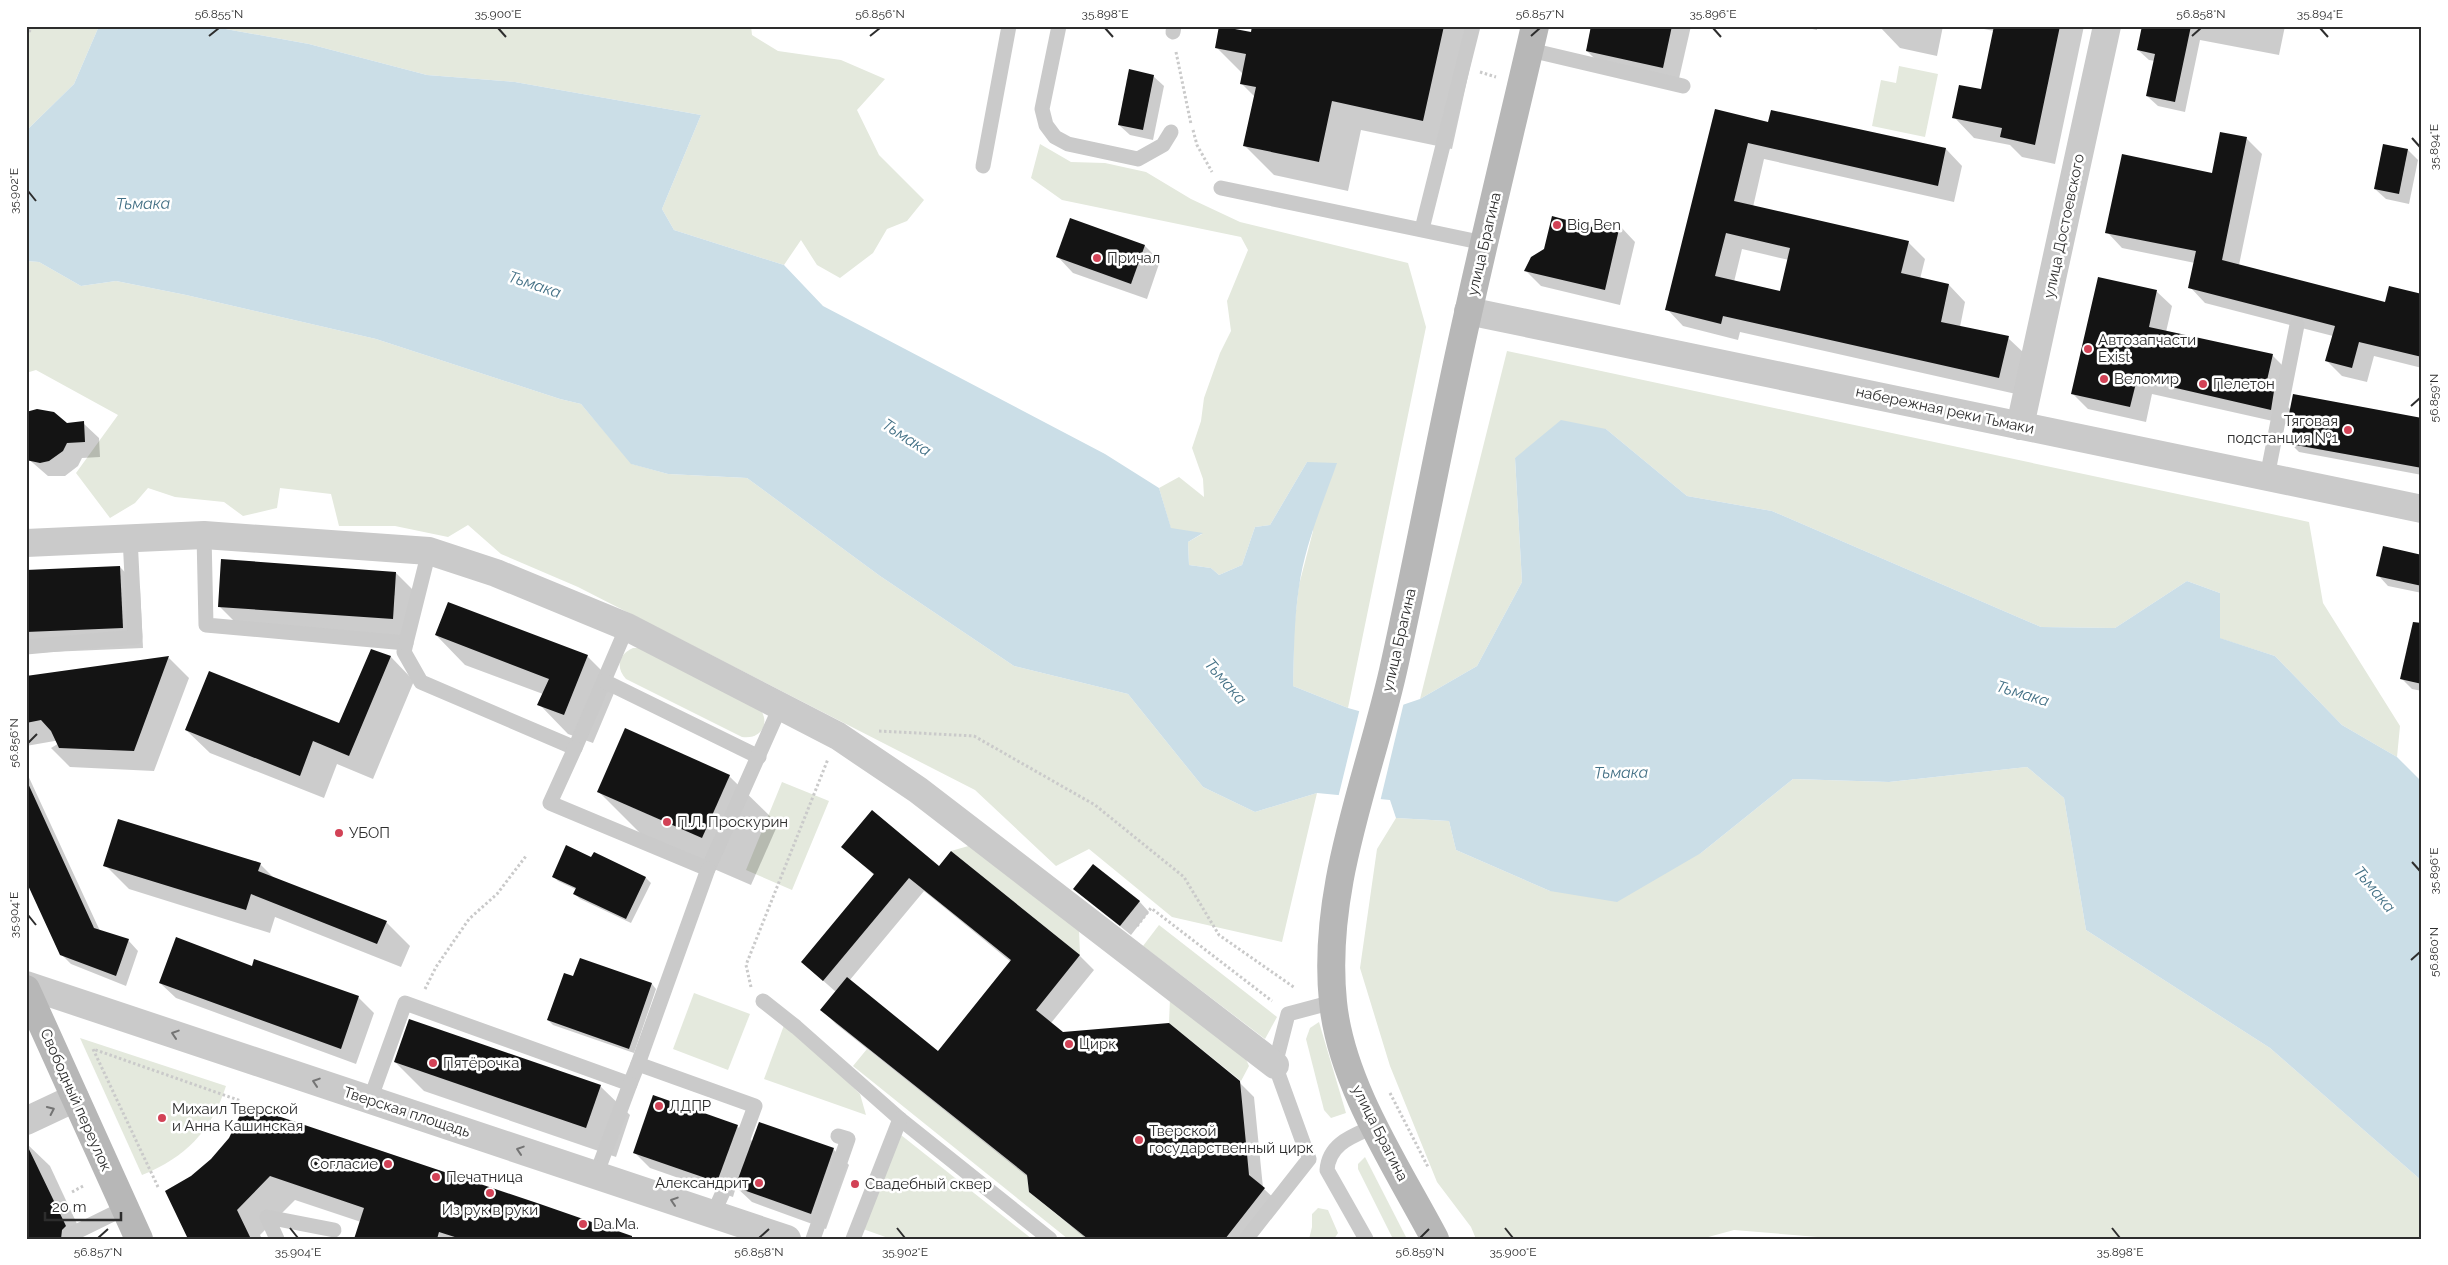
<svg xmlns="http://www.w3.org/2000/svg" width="2448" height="1265" font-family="Raleway,sans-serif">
<rect width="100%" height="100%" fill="#fff"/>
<g fill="#e4e9dd">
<polygon points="26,26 99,26 74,84 26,131"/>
<polygon points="209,26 751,26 752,35 778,51 841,60 885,79 857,110 879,155 924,200 907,221 887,229 873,253 840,278 817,265 801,240 784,265 674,230 662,209 701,115 515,82 427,75 309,44"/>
<polygon points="1899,66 1938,74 1925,137 1872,126 1881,80 1896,83"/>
<polygon points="1040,144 1071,162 1105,163 1146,172 1191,199 1240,222 1408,263 1426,327 1348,708 1293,686 1294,628 1299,585 1313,531 1307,462 1270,525 1255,527 1242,565 1219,575 1211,568 1189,565 1188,542 1202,534 1171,529 1159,488 1179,477 1204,497 1203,479 1192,448 1201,421 1204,398 1220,353 1231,331 1227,301 1248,250 1241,237 1062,200 1031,178"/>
<polygon points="26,261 39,262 81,286 116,281 186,295 376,339 560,399 581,404 632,464 668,474 747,478 880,576 1014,666 1128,694 1203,787 1255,812 1317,793 1282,942 1172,917 1089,849 1056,866 975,790 578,587 501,554 468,525 448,537 395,526 339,526 331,494 280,488 277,508 243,516 224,502 175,497 148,488 135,503 110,518 76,473 118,415 36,370 26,373"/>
<polygon points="1507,351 2309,522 2323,603 2400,726 2397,757 2342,725 2275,656 2219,638 2220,593 2187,581 2115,628 2041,627 1772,511 1687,496 1606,429 1515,458 1522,582 1477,666 1420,699"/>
<path d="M633,648h6l121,61c11,15 0,31 -18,28l-116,-58c-11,-12 -7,-25 7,-31z"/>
<polygon points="2027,767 2064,798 2086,930 2270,1048 2422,1181 2422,1239 1842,1239 1734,1230 1701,1239 1476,1239 1471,1227 1437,1182 1390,1066 1360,968 1377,849 1396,818 1449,821 1456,850 1550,891 1701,853 1793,779 1889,782"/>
<polygon points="782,782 829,801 792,890 746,870"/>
<polygon points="972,845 1079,929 1080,955 951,851"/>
<polygon points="1159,925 1277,1017 1265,1039 1143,946"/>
<polygon points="694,993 750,1014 728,1070 673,1049"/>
<polygon points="1170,999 1245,1057 1249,1066 1241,1081 1169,1023"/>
<polygon points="786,1020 860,1094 866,1115 764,1079"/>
<polygon points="1319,1022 1346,1113 1331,1118 1324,1110 1306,1039 1310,1028"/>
<path d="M80,1038l146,48c-14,44 -41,72 -84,89z"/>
<polygon points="867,1049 1027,1176 1029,1192 1087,1239 1068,1239 853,1066"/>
<polygon points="901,1135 1032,1239 891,1239 863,1229"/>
<polygon points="1365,1157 1407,1239 1393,1239 1358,1169 1358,1164"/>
<polygon points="1318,1208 1328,1210 1338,1233 1334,1239 1309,1239 1312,1227 1312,1214"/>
</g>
<path fill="#cbdee7" d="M99,26h110l100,18 118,31 88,7 186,33 -39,94 12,21 110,35 39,41 282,148 54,34 12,40 32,5 -15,9 1,23 22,3 8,7 23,-10 13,-38 15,-2 37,-63 30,1c-14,40 -32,81 -38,124 -5,33 -5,66 -6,99l55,22 25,7 47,-16 57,-33 45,-84 -7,-124 46,-38 45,9 81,67 85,15 269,116 74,1 72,-47 33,12v45l55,18 67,69 55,32 25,25v399l-152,-133 -184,-118 -22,-132 -37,-31 -138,15 -96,-3 -92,74 -84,49 -67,-11 -94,-41 -7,-29 -53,-3 -6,-18 -73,-7 -62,19 -52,-25 -75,-93 -114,-28 -134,-90 -133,-98 -79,-4 -37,-10 -50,-60 -21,-5 -184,-60 -190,-44 -70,-14 -35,5 -42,-24 -13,-1v-130l48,-47z"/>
<polygon fill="#fff" points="1404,702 1380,802 1338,798 1360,708 1373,712"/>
<g fill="#0003" fill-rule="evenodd">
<polygon points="1254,26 1479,26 1452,149 1361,130 1348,191 1274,175 1244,145 1255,97 1241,83 1243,74 1216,47 1252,34"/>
<polygon points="1593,26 1691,26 1678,83 1602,66 1587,51"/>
<polygon points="1799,26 1817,26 1817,30"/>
<polygon points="1879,26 1943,26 1937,56 1900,48"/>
<polygon points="1969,26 2084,26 2055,164 2022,157 2010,145 1974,138 1954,117 1982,91 1994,31"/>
<polygon points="2143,26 2285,26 2279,55 2200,40 2185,112 2158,106 2147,96 2155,61 2149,60 2138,50"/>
<polygon points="1153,76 1164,86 1153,140 1130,135 1119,125"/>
<path d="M1716,110l53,14 177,25 16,17 -8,36 -190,-43 -11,48 155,35 17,17 -5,20 29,6 16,17 -5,25 48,11 17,16 -9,40 -276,-62 -2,8 -55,-14 -16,-17zM1742,249l47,11 -8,33 -47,-11z"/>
<polygon points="2246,138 2262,154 2239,265 2386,303 2422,296 2422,368 2374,356 2367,382 2342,376 2327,361 2333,336 2205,303 2190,287 2195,263 2122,248 2107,232 2213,174"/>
<polygon points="2408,150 2418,160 2409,204 2386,199 2375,189"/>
<polygon points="1620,226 1635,242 1620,305 1541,286 1526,271 1593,229"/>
<polygon points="1145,246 1160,261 1147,299 1073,273 1058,257"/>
<polygon points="2156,291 2172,306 2166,332 2272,355 2288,371 2281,400 2291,410 2422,427 2422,475 2299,452 2291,444 2296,419 2289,411 2286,424 2152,394 2146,422 2088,409 2073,394"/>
<polygon points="83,423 99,438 100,457 82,458 78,466 65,476 48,476 26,457 67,424"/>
<polygon points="2422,556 2422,593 2388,586 2378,575"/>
<polygon points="120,567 140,588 143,648 26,653 26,571"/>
<polygon points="396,573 416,593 413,639 240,627 219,606"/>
<polygon points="436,635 587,656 617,686 593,743 568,734 539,704 543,694 465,665"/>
<polygon points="2422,650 2422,691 2412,689 2402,679"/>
<polygon points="371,651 391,657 414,681 373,779 337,764 324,798 210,753 186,730 340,724"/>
<polygon points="169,658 189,678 154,771 70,767 51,748 66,739 26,746 26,677"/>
<polygon points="26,771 100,931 128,940 138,951 126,986 71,964 61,954 26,878"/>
<polygon points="729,776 778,824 751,885 647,840 598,791"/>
<path d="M843,847l96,21 12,-15 129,103 14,14 -43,53 12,10 176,49 15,15 9,91 16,15 -29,36h-164l-56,-48 -1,-13 -193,-154 -14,-14 14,-18 -34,-30 72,-87zM924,891l87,71 -73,90 -89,-71z"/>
<polygon points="594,854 646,878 651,883 631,923 580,899 575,894 577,890 558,881 554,877 592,859"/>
<polygon points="260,864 274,878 386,922 410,946 401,967 275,917 270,933 129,889 105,865"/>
<polygon points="1074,889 1139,901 1149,912 1131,935"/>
<polygon points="255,961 359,998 374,1013 356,1064 176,998 160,983 253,967"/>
<polygon points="574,978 652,984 656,989 634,1053 553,1025 548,1020"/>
<polygon points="395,1062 600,1086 630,1115 616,1157 424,1091"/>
<polygon points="246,1107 635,1239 358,1239 361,1222 295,1200 260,1235 262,1239 190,1239 192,1177 212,1160 230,1139"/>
<polygon points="737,1126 753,1142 833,1149 849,1165 826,1229 752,1202 736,1187 733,1197 650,1168 634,1152"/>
<polygon points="26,1143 50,1166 84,1239 26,1239"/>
</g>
<g fill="#141414" fill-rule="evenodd">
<polygon points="1219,26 1251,32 1252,26 1444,26 1423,121 1332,101 1319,162 1243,146 1256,87 1240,84 1246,54 1215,48"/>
<polygon points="1591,26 1672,26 1663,68 1586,51"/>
<polygon points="1994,26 2060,26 2035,145 2000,137 2002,128 1952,118 1959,85 1981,89"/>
<polygon points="2142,26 2191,26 2175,102 2146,96 2155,54 2137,50"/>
<polygon points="1129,69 1154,75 1143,130 1118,125"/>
<path d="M1715,109l53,13 3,-12 175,38 -8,38 -190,-43 -14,58 175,40 -8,32 48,11 -8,38 68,14 -10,42 -276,-62 -2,8 -56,-14zM1726,233l64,15 -10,43 -65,-15z"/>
<polygon points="2220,132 2247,137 2222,260 2385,302 2389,286 2422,294 2422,357 2359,342 2352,368 2325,361 2335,326 2188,288 2196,251 2105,233 2122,154 2212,173"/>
<polygon points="2383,144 2408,149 2399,194 2374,189"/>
<polygon points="1552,216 1592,227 1596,218 1620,225 1605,290 1524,271 1531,257 1544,249"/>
<polygon points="1070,218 1145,245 1131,284 1056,257"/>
<polygon points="2098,277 2157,290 2149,327 2273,354 2265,389 2274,391 2271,410 2137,379 2130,407 2071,394"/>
<polygon points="2293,394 2422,418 2422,468 2290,444 2295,415 2289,414"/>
<polygon points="37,409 54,412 67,423 84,421 85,442 67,443 63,451 49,461 40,463 26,460 26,412"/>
<polygon points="2383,546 2422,555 2422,586 2376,576"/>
<polygon points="221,559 396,572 393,619 218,607"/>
<polygon points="120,566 123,628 26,632 26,570"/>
<polygon points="448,602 588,655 564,715 537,705 549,679 435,635"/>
<polygon points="2413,622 2422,623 2422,684 2400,679"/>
<polygon points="371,649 391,656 349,756 313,741 300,776 185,730 209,671 339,723"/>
<polygon points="169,656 134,751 59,748 51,731 41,720 26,723 26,676"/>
<polygon points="625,728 730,775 702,838 597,792"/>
<polygon points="26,779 94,928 129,939 116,976 60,955 26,881"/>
<polygon points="872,810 939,866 951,851 1080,955 1036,1010 1063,1032 1169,1023 1240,1081 1249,1175 1265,1188 1225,1239 1088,1239 1029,1192 1027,1175 820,1010 847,977 938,1051 1011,960 909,878 823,981 801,962 874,874 841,847"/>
<polygon points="118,819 261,863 258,871 387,921 377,944 251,894 246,910 103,866"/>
<polygon points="566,845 591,857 594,852 646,877 626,919 573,894 576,888 552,877"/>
<polygon points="1093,864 1140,901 1120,926 1073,889"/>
<polygon points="176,937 252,966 254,959 359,996 341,1049 159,983"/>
<polygon points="580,958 652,983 629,1049 547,1020 564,973 573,976"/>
<polygon points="409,1019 601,1085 586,1128 394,1062"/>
<polygon points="653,1095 738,1125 717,1182 633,1153"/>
<polygon points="245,1105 540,1204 632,1236 632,1239 461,1239 439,1232 437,1239 354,1239 364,1208 270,1176 237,1210 251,1239 188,1239 165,1191 191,1176 211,1159 229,1138"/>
<polygon points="759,1122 834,1148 811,1214 735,1187"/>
<polygon points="26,1143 66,1226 62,1230 61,1239 26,1239"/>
</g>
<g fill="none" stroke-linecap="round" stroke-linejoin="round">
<g stroke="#cacaca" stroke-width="3" stroke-dasharray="2.5 2.5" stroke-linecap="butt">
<polyline points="26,36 33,26"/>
<polyline points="1176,52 1191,124"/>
<polyline points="1480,72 1496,77"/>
<polyline points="1193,130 1197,145 1212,172"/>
<polyline points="879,731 974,736 1095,805 1184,877 1219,935 1295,988"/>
<polyline points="1137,926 1151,908 1272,1001"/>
<polyline points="751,987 746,965 828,759"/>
<polyline points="425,989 436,967 469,919 497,894 526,856"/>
<polyline points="1390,1093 1428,1167"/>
<polyline points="158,1187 93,1049 241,1101"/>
<polyline points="72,1192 85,1185"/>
</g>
<g stroke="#cacaca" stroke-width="15">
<polyline points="1059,26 1042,109 1046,125 1055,137 1068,144 1138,159 1163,145 1171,132"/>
<polyline points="1173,32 1174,26"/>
<polyline points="1530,50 1683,86"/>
<polyline points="983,166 1009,26"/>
<polyline points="1221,188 1484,243"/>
<polyline points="1422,229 1473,26"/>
<polyline points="2267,477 2297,325"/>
<polyline points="204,535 206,625 406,643 404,652 421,682 575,748 627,627"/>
<polyline points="406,643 429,551"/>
<polyline points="26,647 135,637 130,537"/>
<polyline points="604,681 759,757"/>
<polyline points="575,748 550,803 708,869 781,705"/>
<polyline points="763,1001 796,1027 900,1119 1050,1239"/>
<polyline points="638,1064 708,869"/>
<polyline points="370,1100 405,1003 630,1084 638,1064 755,1106 724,1190 713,1214"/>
<polyline points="596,1175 630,1084"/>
<polyline points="70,1235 125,1208"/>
<polyline points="277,1239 267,1217 334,1230"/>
<polyline points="813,1239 848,1139 838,1136"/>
<polyline points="853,1239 900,1119"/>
<polyline points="1246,1239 1309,1159 1275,1065 1288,1014 1333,1002"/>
<path d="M1366,1239l-39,-69c2,-27 26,-34 48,-44"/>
</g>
<g stroke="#cacaca" stroke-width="28">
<polyline points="1468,311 2422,509"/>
<polyline points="2020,426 2107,26"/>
<polyline points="26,543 204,535 429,551 496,573 627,627 838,736 918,790 1275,1065"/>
<polyline points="26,985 787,1239"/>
<polyline points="26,1121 75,1098"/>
</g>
<g stroke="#b7b7b7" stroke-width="28">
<polyline points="26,989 139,1239"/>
<path d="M1435,1239c-38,-72 -94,-155 -102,-237 -12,-117 38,-228 62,-340 26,-117 47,-235 74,-353 21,-94 44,-188 66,-283"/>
</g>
</g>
<defs><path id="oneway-chevron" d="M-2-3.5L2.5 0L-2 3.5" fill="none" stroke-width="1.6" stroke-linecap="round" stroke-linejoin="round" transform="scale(1.25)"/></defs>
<g stroke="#747474">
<use href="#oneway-chevron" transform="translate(175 1034) rotate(-162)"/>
<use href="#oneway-chevron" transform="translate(316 1082) rotate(-162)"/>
<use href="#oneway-chevron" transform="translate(51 1110) rotate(-25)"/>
<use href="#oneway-chevron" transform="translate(520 1150) rotate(-162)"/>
<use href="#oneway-chevron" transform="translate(674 1201) rotate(-162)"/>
</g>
<path fill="none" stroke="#2d2d2d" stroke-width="2" d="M498,28l8,9M1105,28l8,9M1713,28l8,9M2320,28l8,9M209,36l10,-8M870,36l10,-8M1531,36l9,-8M2192,36l9,-8M2412,138l8,9M28,191l8,10M2411,406l9,-8M28,743l9,-9M2412,862l8,9M28,915l8,10M2411,960l9,-8M290,1228l8,10M897,1228l8,10M1505,1228l8,10M2112,1228l8,10M98,1238l10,-9M759,1238l10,-9M1420,1238l9,-9"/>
<g fill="#d24256" stroke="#fff" stroke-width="2">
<circle cx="1557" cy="225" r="5"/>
<circle cx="1097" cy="258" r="5"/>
<circle cx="2088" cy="349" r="5"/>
<circle cx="2104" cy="379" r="5"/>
<circle cx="2203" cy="384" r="5"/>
<circle cx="2348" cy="430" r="5"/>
<circle cx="667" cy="822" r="5"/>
<circle cx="339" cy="833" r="5"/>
<circle cx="1069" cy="1044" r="5"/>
<circle cx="433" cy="1063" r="5"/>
<circle cx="659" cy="1106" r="5"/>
<circle cx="162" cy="1118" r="5"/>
<circle cx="1139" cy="1140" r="5"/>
<circle cx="388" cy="1164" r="5"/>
<circle cx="436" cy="1177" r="5"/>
<circle cx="759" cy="1183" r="5"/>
<circle cx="855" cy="1184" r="5"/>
<circle cx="490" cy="1193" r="5"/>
<circle cx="583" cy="1224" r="5"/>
</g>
<g text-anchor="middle" stroke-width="5" stroke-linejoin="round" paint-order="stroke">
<g font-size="15" fill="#2d2d2d" stroke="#fff" text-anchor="start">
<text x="1567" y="230">Big Ben</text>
<text x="1107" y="263">Причал</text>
<text x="2098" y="345">Автозапчасти<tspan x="2098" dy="17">Exist</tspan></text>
<text x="2114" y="384">Веломир</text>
<text x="2213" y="389">Пелетон</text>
<text x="2338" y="426" text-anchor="end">Тяговая<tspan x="2338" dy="17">подстанция №1</tspan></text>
<text x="677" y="827">П.Л. Проскурин</text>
<text x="349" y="838">УБОП</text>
<text x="1079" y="1049">Цирк</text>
<text x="443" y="1068">Пятёрочка</text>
<text x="669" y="1111">ЛДПР</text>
<text x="172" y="1114">Михаил Тверской<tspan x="172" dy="17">и Анна Кашинская</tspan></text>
<text x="1149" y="1136">Тверской<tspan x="1149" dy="17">государственный цирк</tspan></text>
<text x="378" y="1169" text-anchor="end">Согласие</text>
<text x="446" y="1182">Печатница</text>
<text x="749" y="1188" text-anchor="end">Александрит</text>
<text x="865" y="1189">Свадебный сквер</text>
<text x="490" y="1215" text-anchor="middle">Из рук в руки</text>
<text x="593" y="1229">Da.Ma.</text>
</g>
<g font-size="15" fill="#2d2d2d" stroke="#fff">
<text transform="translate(2064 226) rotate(-78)" y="5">улица Достоевского</text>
<text transform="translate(1484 244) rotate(-77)" y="5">улица Брагина</text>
<text transform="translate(1945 410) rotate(12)" y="5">набережная реки Тьмаки</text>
<text transform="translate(1399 640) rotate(-77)" y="5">улица Брагина</text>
<text transform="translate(76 1100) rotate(66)" y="5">Свободный переулок</text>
<text transform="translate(407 1112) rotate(18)" y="5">Тверская площадь</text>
<text transform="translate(1380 1133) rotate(63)" y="5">улица Брагина</text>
</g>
<g font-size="16" font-style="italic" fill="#447186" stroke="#fff">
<text transform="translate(143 203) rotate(-1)" y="6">Тьмака</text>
<text transform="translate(535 284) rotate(18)" y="6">Тьмака</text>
<text transform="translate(907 437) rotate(33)" y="6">Тьмака</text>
<text transform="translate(1226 681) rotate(49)" y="6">Тьмака</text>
<text transform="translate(2023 693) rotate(17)" y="6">Тьмака</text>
<text transform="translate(1621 772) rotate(-1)" y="6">Тьмака</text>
<text transform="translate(2375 889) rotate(50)" y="6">Тьмака</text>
</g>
</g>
<rect width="2448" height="1265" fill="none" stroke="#ffffff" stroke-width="55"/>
<path d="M45 1212v8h76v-8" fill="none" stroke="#2d2d2d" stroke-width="2.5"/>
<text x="52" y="1212" font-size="15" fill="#2d2d2d" stroke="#ffffff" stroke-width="4" paint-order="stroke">20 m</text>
<rect x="28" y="28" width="2392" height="1210" fill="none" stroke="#2d2d2d" stroke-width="2"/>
<g font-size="12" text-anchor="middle" fill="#2d2d2d">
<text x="219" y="18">56.855°N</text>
<text x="498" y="18">35.900°E</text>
<text x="880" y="18">56.856°N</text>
<text x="1105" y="18">35.898°E</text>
<text x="1540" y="18">56.857°N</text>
<text x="1713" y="18">35.896°E</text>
<text x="2201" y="18">56.858°N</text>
<text x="2320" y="18">35.894°E</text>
<text transform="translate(2434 147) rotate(-90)" y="4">35.894°E</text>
<text transform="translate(14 191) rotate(-90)" y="4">35.902°E</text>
<text transform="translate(2434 398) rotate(-90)" y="4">56.859°N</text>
<text transform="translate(14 743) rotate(-90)" y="4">56.856°N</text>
<text transform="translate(2434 871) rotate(-90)" y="4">35.896°E</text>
<text transform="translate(14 915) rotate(-90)" y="4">35.904°E</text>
<text transform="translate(2434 952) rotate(-90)" y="4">56.860°N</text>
<text x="98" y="1256">56.857°N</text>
<text x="298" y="1256">35.904°E</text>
<text x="759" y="1256">56.858°N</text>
<text x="905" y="1256">35.902°E</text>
<text x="1420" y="1256">56.859°N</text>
<text x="1513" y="1256">35.900°E</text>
<text x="2120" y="1256">35.898°E</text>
</g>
</svg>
